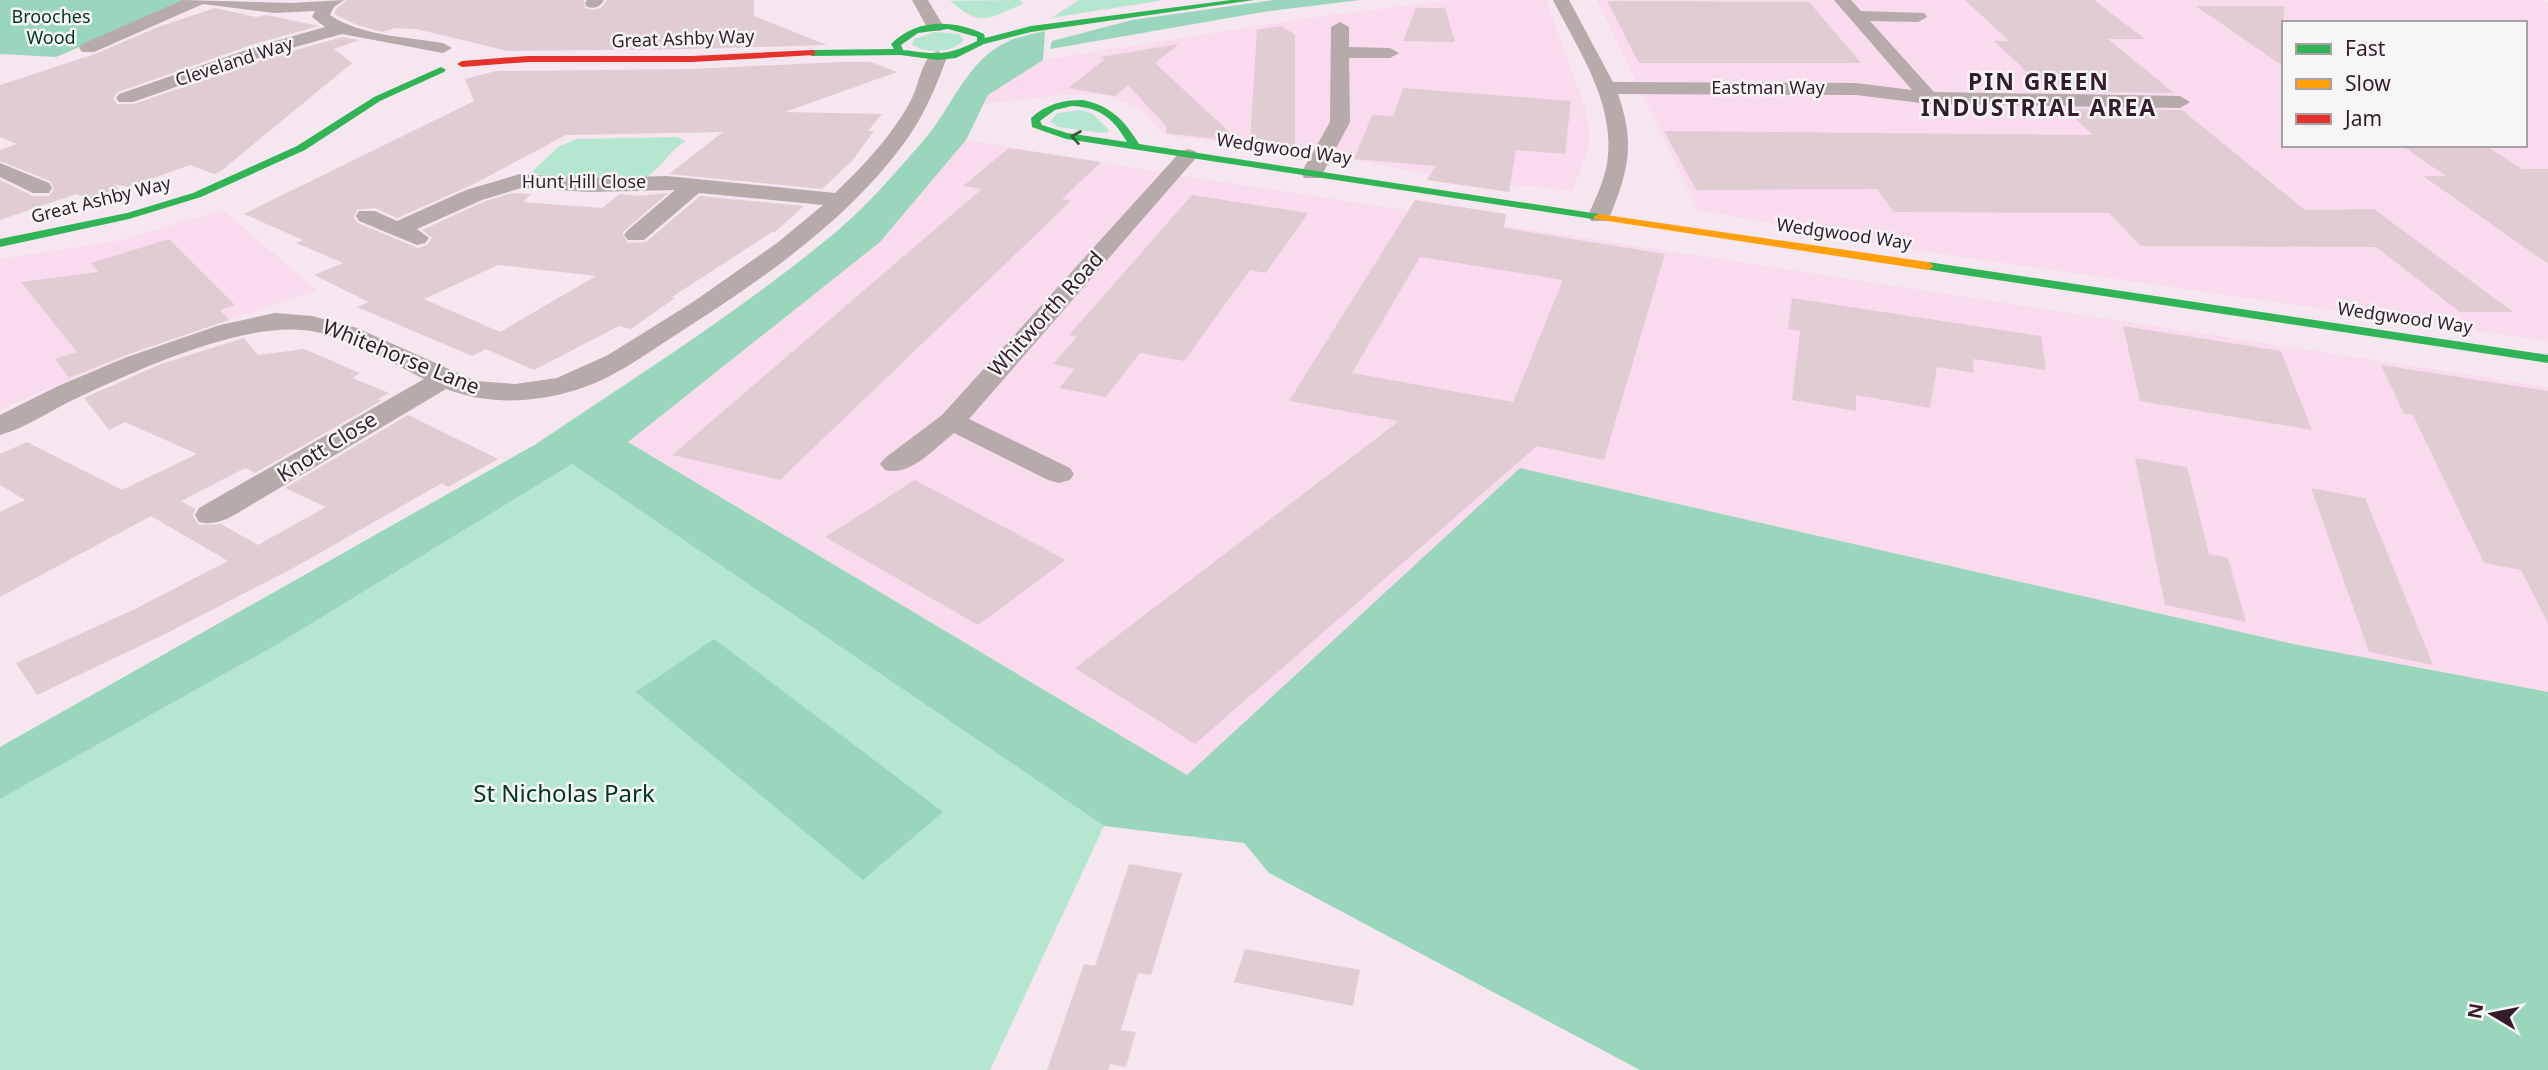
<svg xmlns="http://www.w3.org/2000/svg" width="2548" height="1070" font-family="'Noto Sans',sans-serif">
<rect width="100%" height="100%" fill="#f5e6ef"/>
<g fill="#fadbee" fill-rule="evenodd">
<polygon points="1453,0 1546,0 1585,107 1589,126 1589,146 1573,190 1458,180 1356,160 1173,136 1163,133 1138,107 1104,95 1068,94 984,104 988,95 1043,60 1309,18"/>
<path d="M1597,0h944l7,3v338l-600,-86 -250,-45zM2284,23h241v122h-241z"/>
<polygon points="966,140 1203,179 2548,387 2548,692 2298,645 1520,468 1187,775 627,441 880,242"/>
<polygon points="223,210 316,290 138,351 0,409 0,259 118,241"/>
</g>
<g fill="#b5e6cf">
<path d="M1020,0l3,4c-37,15 -40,24 -73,-3z"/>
<polygon points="1079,0 1164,0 1051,18"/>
<path d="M935,32l24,2 5,6c-12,13 -37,14 -52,5l2,-6z"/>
<polygon points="1081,110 1093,114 1109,130 1108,132 1102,133 1058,127 1050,122 1057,113"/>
<path d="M677,137l9,4c-17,9 -24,27 -40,36 -14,7 -101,2 -114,-5l26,-25 18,-8z"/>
<polygon points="572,464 1104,826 990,1070 0,1070 0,799 278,644"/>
</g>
<g fill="#9ad6bc">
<polygon points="0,0 188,0 56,57 0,54"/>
<polygon points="1274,0 1360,0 1269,11 1050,49 1052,41 1132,20"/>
<path d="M1045,31l-2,29 -55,35 -22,45 -86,102 -252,200 559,333 333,-307 778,177 250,47v378h-908l-371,-197 -25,-30 -140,-17 -532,-362 -294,180 -278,155v-52l536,-303c101,-68 206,-134 300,-212 32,-27 60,-60 88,-92 28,-32 43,-81 85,-99 11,-5 24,-7 36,-10z"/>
<polygon points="714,639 943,812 863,880 636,692"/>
</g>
<g fill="#e1ccd4" fill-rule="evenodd">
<polygon points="347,0 584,0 585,8 592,10 601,8 607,0 754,0 754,16 827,45 692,49 508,51 416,29 395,28 383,32 357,25 334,14 336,9"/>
<polygon points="1965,0 2094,0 2145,39 2108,39 2174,93 2047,91 1994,41 2009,41"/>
<polygon points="1607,1 1809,2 1861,63 1639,63"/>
<polygon points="2196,6 2284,6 2284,67"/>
<polygon points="215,8 256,17 267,15 319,26 254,44 118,92 113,98 117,104 134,104 268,58 342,37 360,40 334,49 352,63 221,171 214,174 190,165 128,187 114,184 120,190 92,200 76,194 0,220 0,180 33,196 49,196 54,189 50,181 0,161 0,150 17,144 0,137 0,85 95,54 158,27"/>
<polygon points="1416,8 1445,8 1455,42 1403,41"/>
<polygon points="1282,26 1295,35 1295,148 1250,143 1257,30"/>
<polygon points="1179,44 1155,63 1240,142 1166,133 1166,126 1128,85 1115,96 1068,88 1104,60 1101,57"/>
<path d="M839,62h32l26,10 -112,40 97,2 -14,17h6l-22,30 -30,28 -153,-15 54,-42 -157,3 -94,50 -75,33 -22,-10 -18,2 -3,7 4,6 60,25 9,-3 5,-7 -10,-8 61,-28 29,-9 19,1 -8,8 79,6 18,-14 19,2 29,-3 -46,40 6,10 18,-1 54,-46 104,10 -29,26h-3l-100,65 3,1 -44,31 -12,-3 -85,44 -48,-21 -14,7 -115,-49 12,-5 -55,-27 29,-12 -47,-20 7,-3 -59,-26 230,-113 -9,-22 31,-8 196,-2zM498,265l98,11 -96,56 -76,-33z"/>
<polygon points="1403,88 1571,101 1565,154 1516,150 1509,192 1427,180 1436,166 1354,159 1372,115 1393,116"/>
<polygon points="2065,109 2182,110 2305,210 2374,209 2513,312 2460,312 2376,247 2141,246 2109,213 1894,212 1877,189 1696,190 1664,131 2093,135"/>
<polygon points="2401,145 2485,145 2522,169 2548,169 2548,264 2423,176 2446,176"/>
<polygon points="1009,148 1101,162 1062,199 1071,201 780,480 672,455 982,189 963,186"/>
<polygon points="1192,195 1308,213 1266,273 1250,270 1184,361 1140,353 1106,397 1059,388 1075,369 1053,364 1077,337 1069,335"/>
<path d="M1415,200l91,14 -2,14 161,26 -61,206 -67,-14 -342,298 -120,-76 324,-247 -110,-20zM1420,257l143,23 -50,122 -161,-29z"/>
<polygon points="169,239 235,305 220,310 229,320 126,355 69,378 55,359 77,352 21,282 98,272 91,263"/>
<polygon points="1792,298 2041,336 2046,370 1973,359 1974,373 1937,367 1930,408 1856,395 1856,411 1792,400 1800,331 1788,329"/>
<polygon points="2123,326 2281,351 2312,430 2140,401"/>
<polygon points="244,338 258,355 304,349 360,373 352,378 389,393 378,399 381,401 255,473 245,468 181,501 195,509 193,516 199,525 221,524 258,545 326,507 285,488 408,415 498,459 448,487 442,483 299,565 165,634 37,695 16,663 135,609 228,561 151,516 0,597 0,512 25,500 0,485 0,454 27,442 122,490 197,454 125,422 109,430 84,398 161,364"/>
<polygon points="2381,365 2548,391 2548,623 2521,570 2484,563 2413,415 2404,414"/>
<polygon points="2135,458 2187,467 2209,554 2228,558 2246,622 2165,605"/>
<polygon points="915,480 1066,560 978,625 825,537"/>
<polygon points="2311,488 2365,498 2433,665 2369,652"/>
<polygon points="1129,864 1182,873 1151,975 1138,973 1121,1030 1136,1032 1126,1067 1110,1064 1108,1070 1047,1070 1084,964 1095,966"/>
<polygon points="1245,949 1360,970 1353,1006 1234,982"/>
</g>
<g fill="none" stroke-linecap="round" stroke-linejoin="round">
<g fill="#b7aaaa" fill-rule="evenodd">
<path d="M183,0l109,3 52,-3 -10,7 -4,8c31,21 77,22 113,28l9,5 -9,5 -101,-19 -75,21 -134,47h-14l-3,-4 3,-4 136,-47 70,-20 -13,-10 3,-6 -41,2 -71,-9 -109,48h-12l-3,-4 3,-4z"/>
<path d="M587,0h17c-4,7 -9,9 -17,7l-2,-4z"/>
<polygon points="912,0 928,0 944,27 941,31 929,31"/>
<path d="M1553,0h16l44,82 243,1 56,7 -78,-90h17l10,11 63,2 3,4 -9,5 -48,-1 64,71 246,4 10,6 -10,6 -251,-4 -73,-9 -238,-1c17,49 11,75 -8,122l-3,5h-16l-3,-5c8,-19 19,-40 20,-61 5,-56 -31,-107 -55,-155z"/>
<polygon points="1340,22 1349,27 1349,47 1390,48 1399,53 1390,58 1349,58 1350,122 1323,173 1320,178 1304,178 1301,173 1330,122 1331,27"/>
<path d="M938,51l9,6c-11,30 -23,59 -42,85 -60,82 -147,140 -231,194 -31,20 -62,43 -98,54 -43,13 -88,15 -130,-1l-195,116c-17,10 -32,22 -52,17l-4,-7 4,-7 225,-129c-36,-18 -74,-41 -113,-48 -66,-11 -174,39 -234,67 -25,11 -50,30 -77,37v-20l58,-29 69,-29 93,-32 55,-12 37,3 45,12 119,53 39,3 42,-6 51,-23 85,-53 84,-59 46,-38 -124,-12 -55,47h-16l-4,-5 4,-5 47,-40 -86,2 -68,-4 -39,12 -65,29 12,9 -4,5 -8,2 -58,-24 -3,-5 3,-5h16l22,10 69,-31 54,-16 69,4 78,-2 168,17c29,-28 59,-59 77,-95 7,-13 10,-43 26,-47z"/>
<path d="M1188,149l7,2 4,4 -4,4 -226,260 101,49 4,6 -4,6 -11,3 -11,-3 -94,-47c-19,15 -44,44 -69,37l-5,-6 5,-6 57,-43 239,-264z"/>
<polygon points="0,163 49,183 52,188 49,193 33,193 0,177"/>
</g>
<g fill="#30b455" fill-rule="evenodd">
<path d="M1231,0h23l-223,32 -47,12 -28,14 -18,2 -38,-5 -88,1 -5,-3 5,-3 82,-1 -3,-5c26,-26 63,-24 93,-10l1,4 46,-12zM948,29l29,8v4c-32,16 -40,13 -74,9l-2,-5 17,-12z"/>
<polygon points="441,67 446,70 444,72 380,101 305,150 201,197 129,219 0,247 0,239 127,213 193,193 297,146 374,97"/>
<path d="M1083,100c28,6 41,20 56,44l460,70 6,3 -6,3 -533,-81 -34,-12 -1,-9c15,-14 32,-18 52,-18zM1072,106c28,1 42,13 55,36l-60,-9 -25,-8 -2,-4 15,-11z"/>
<polygon points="1928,262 2548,355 2548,363 1924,269 1922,266"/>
</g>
<polygon fill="#ff9f0a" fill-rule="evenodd" points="1599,214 1928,262 1934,266 1928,270 1595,219 1593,217"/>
<polygon fill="#e5322d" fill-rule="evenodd" points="812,50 815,51 815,55 692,62 528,62 462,67 457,64 462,61 528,56 692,56"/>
</g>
<defs><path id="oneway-chevron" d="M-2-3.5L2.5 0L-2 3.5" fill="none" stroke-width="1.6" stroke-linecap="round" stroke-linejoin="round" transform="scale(1.75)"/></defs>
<use stroke="#33603e" href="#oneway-chevron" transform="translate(1076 137) rotate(-171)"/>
<g text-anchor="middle" stroke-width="5" stroke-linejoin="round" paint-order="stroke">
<g font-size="18" fill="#003520" stroke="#f6f6f6">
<text x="51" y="23">Brooches<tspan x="51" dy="21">Wood</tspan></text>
</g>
<g font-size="18" fill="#351c2c" stroke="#f6f6f6">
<text transform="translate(683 39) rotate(-2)" y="6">Great Ashby Way</text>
<text transform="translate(234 62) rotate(-18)" y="6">Cleveland Way</text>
<text x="1768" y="94">Eastman Way</text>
<text transform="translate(1284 149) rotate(8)" y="6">Wedgwood Way</text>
<text x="584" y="188">Hunt Hill Close</text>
<text transform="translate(101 200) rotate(-14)" y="6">Great Ashby Way</text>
<text transform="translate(1844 234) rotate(8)" y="6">Wedgwood Way</text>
<text transform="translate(2405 318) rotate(8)" y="6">Wedgwood Way</text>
</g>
<g font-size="21" fill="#351c2c" stroke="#f6f6f6">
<text transform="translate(1046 314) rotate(-48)" y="7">Whitworth Road</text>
<text transform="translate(401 357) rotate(22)" y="7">Whitehorse Lane</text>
<text transform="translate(327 447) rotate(-32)" y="7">Knott Close</text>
</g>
<g font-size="23" font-weight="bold" letter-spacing="2" fill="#351c2c" stroke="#f6f6f6">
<text x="2039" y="90">PIN GREEN<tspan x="2039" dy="26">INDUSTRIAL AREA</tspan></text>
</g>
<g font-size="24" fill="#003520" stroke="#f6f6f6">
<text x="564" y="802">St Nicholas Park</text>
</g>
</g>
<rect x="2282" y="21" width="245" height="126" fill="#f6f6f6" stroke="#a99fa5" stroke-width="2"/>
<rect x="2296" y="44" width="35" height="10" fill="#30b455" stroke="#a99fa5" stroke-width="2"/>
<text x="2345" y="56" font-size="21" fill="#351c2c">Fast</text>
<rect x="2296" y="79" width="35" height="10" fill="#ff9f0a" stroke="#a99fa5" stroke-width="2"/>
<text x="2345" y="91" font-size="21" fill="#351c2c">Slow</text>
<rect x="2296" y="114" width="35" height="10" fill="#e5322d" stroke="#a99fa5" stroke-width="2"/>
<text x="2345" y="126" font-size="21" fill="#351c2c">Jam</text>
<g transform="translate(2492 1014) rotate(280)" stroke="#f6f6f6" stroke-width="5" paint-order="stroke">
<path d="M0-5L12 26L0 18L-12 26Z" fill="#351c2c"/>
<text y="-10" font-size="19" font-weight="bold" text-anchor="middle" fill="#351c2c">N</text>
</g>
</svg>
